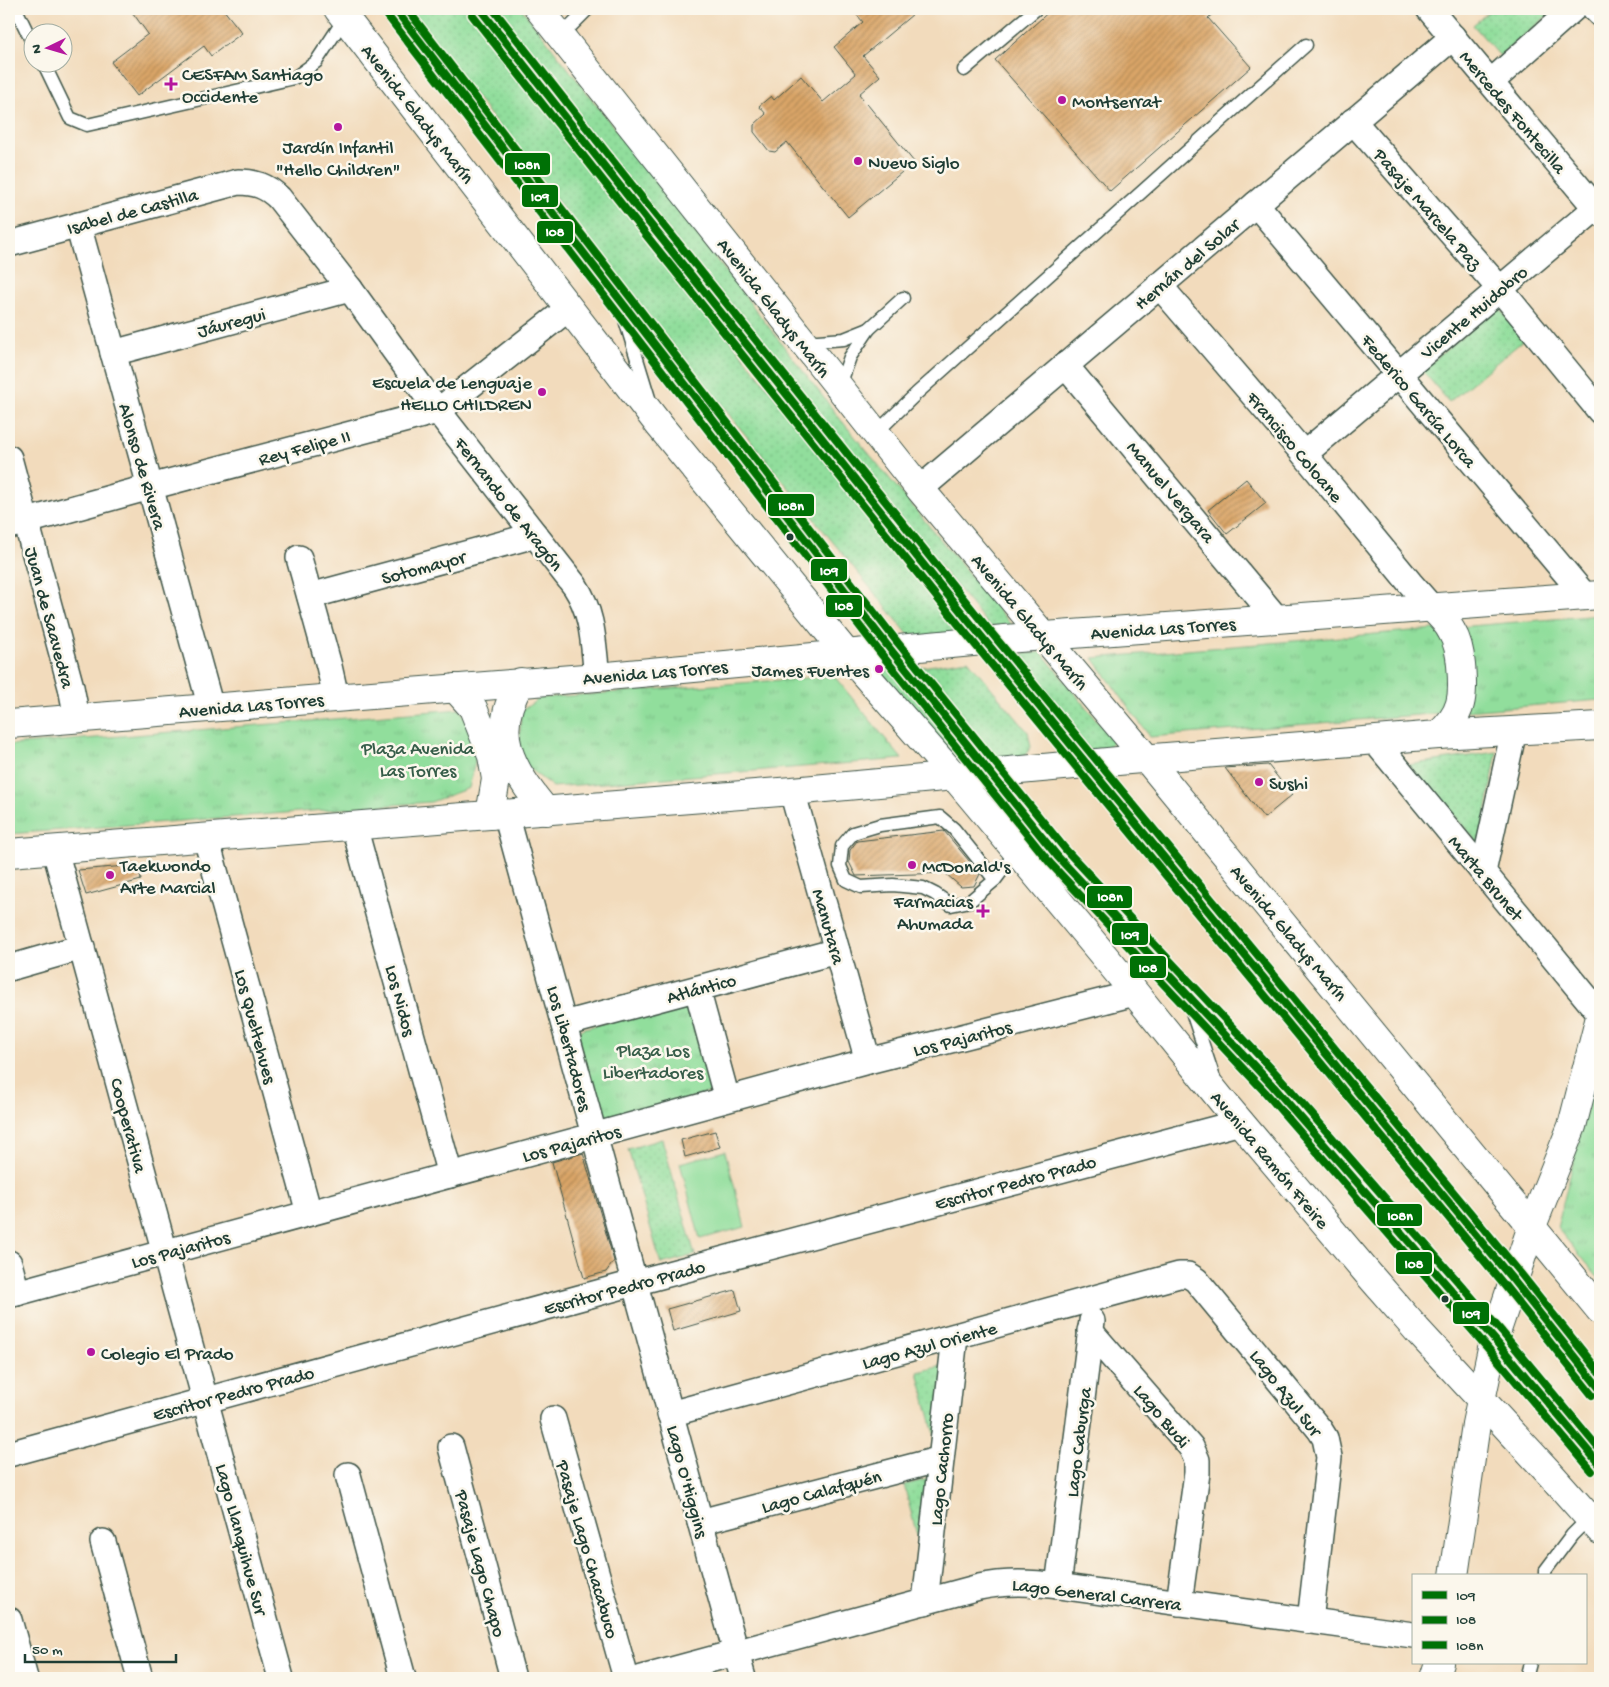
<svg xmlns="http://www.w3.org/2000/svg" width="1609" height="1687" font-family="'Gochi Hand',sans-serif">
<defs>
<pattern id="grass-dots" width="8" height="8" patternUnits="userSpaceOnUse" patternTransform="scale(1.25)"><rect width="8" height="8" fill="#91de9c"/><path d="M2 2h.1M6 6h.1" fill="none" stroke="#7dbf87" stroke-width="1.8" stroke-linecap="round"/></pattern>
<pattern id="park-tufts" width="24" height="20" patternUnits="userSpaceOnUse" patternTransform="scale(1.25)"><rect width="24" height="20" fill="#91de9c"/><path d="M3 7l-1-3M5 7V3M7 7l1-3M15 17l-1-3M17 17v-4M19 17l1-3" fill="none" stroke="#7dbf87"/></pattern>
<pattern id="building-hatch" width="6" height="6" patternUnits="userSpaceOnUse" patternTransform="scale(1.25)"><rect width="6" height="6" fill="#daa567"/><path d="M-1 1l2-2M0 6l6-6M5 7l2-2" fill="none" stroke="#b08856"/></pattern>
</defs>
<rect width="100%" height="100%" fill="#fbf7ec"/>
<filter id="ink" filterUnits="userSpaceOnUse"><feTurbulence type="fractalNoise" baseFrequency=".02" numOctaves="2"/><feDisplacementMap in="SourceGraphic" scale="10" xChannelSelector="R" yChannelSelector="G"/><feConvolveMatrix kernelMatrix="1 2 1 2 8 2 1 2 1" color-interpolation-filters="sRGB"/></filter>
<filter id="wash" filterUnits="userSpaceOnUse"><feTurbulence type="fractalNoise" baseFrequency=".0096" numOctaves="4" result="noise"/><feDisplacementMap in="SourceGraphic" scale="20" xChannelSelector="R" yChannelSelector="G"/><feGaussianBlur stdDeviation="1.12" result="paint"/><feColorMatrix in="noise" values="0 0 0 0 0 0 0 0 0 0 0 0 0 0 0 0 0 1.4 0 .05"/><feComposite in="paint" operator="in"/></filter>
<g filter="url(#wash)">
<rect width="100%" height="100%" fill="#f2dbbc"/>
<g fill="url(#grass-dots)" stroke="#588e68">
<polygon points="408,9 472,9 959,632 912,639 607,265"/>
<path d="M492,9h30l319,411 172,207 -24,-1c-168,-204 -336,-408 -497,-617z"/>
<polygon points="1492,9 1555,9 1500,56 1473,25"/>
<polygon points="1498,307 1525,339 1449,402 1422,370"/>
<polygon points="1041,652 1113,740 1105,754 1094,756 1013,655"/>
<polygon points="882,656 970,762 959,764 872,662"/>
<polygon points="968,660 1028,732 1031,747 1018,765 1004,766 916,668"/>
<polygon points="1497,752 1480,845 1408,765"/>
<polygon points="662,1139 695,1255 661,1264 628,1149"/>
<polygon points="946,1365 935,1438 918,1372"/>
<polygon points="932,1478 921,1551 904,1485"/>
</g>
<g fill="url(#park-tufts)" stroke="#588e68">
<polygon points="1600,615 1600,700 1150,737 1093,658"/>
<polygon points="834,676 902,759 553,787 519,761 521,711 540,698"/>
<polygon points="460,709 479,744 469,788 431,802 9,834 9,745"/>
<polygon points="689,1000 717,1090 609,1123 599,1119 577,1037 582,1029"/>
<polygon points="1600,1053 1600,1279 1557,1228"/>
</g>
<polygon fill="#91de9c" stroke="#588e68" points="725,1151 745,1227 700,1239 680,1163"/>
<g id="blocks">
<g fill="url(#building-hatch)">
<polygon points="130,9 223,9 242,33 211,56 204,46 137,96 111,62 148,34"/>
<polygon points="852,9 919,9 863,56 880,76 859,94 914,162 848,217 787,142 775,152 769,151 754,132 754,125 766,114 759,106 771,96 774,100 801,76 823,102 856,74 834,47 863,22"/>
<polygon points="1052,9 1218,9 1208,18 1251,67 1110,191 995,60"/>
<polygon points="1246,479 1266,503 1227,534 1208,510"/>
<polygon points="1268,765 1292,795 1264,818 1225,768"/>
<polygon points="944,831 980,874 974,886 961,887 945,873 856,876 849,862 850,850 857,841"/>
<polygon points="138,865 141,880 86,895 78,870"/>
<polygon points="715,1131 720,1147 685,1157 681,1140"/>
<polygon points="583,1153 614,1261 606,1272 584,1278 552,1162"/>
<polygon points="735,1290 741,1311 673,1331 667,1309"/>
</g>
</g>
</g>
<g filter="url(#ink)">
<use href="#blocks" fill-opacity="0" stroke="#3f5548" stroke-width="1"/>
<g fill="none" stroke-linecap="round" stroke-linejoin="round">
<g stroke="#3f5548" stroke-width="15">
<g id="lane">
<polyline points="16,9 32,42"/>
<polyline points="395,9 890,649 1058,857 1272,1085 1494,1339 1600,1465"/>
<polyline points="480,9 646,219 967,619 1513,1280 1600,1389"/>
<polyline points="561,36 588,9"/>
<polyline points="43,62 70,118 87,125 294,78 316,62 345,18"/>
<polyline points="964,70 1036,9"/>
<polyline points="621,307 649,398"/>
<polyline points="805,342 844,339 869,329"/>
<polyline points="839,388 850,357 869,329 903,298"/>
<polyline points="875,434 916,394 1306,45"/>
<polyline points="995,880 954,829 940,817 880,825 853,833 842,846 840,866 846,880 861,887 893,885 923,888 935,894 951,905 970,901 995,880 1016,852"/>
<polyline points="1187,997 1214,1078"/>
<polyline points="1545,1576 1545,1571 1572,1535 1589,1518"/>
<polyline points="1526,1678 1530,1663"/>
</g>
</g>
<g stroke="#3f5548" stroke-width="28">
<g id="street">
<polyline points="1429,9 1600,213"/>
<polyline points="1595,9 1600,14"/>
<polyline points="1491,82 1573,9"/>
<polyline points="1353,121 1500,289 1600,411"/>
<polyline points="1256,204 1585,596"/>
<polyline points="78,225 211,708"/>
<path d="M9,244l229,-62c17,0 29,4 41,16l71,91 88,122 137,175c19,29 18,58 22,91"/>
<polyline points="1159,285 1304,454 1410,583 1432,608"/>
<polyline points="113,353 350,289"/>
<polyline points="1065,365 1277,619"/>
<polyline points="1304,454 1596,208"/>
<polyline points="9,458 71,687 77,718"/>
<polyline points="920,489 1453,37"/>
<polyline points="9,526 150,487 438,411 569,308"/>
<polyline points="299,558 329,666 336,697"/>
<polyline points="310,596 535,535"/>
<polyline points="1375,741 1600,1014"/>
<polyline points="792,791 868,1061"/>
<polyline points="506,814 743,1678"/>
<polyline points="354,826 450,1175"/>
<polyline points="206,838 309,1213"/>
<polyline points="55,850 281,1678"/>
<polyline points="1483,872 1514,730"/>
<polyline points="9,968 82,947"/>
<polyline points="697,989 727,1099"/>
<polyline points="564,1024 837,951"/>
<polyline points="9,1263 17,1293"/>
<polyline points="9,1295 868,1061 1135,993"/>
<polyline points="1090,1331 1191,1447 1197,1460 1197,1473 1179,1603"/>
<polyline points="670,1414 1179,1275 1188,1275 1196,1280 1320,1430 1325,1438 1329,1457 1310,1621"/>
<polyline points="553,1419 626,1678"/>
<polyline points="451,1447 513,1678"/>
<polyline points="9,1454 634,1283 1241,1122"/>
<polyline points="348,1475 403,1678"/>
<polyline points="700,1522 941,1459"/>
<polyline points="103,1542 140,1678"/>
<polyline points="1058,1586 1092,1321"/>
<polyline points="925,1602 955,1337"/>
<polyline points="9,1620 25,1678"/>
<path d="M642,1678l337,-91c27,-6 52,-5 79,-1l355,49"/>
</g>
</g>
<g stroke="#3f5548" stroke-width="30">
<g id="secondary">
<path d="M1432,608c8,7 15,14 20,24 6,10 8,21 9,33 3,31 2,49 -23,70"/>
<path d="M521,682c-33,50 -9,89 25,129"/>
<polyline points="455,688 473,708 492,756 496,779 490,815"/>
<polyline points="9,724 597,677 1005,639 1600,595"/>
<polyline points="9,853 792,791 1129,760 1438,735 1600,726"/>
<polyline points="1454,1576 1476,1424 1494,1339 1532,1226 1572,1126 1600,1017"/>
<polyline points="1434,1678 1439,1663"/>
</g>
</g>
<g stroke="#3f5548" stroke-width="30">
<g id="primary">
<polyline points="338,9 660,426 846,653 954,776 1135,993 1223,1102 1370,1276 1417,1330 1552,1476 1600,1530"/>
<polyline points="539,9 920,489 1147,759 1600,1310"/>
</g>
</g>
<use href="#lane" stroke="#fff" stroke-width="12"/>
<use href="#street" stroke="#fff" stroke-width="25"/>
<use href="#secondary" stroke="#fff" stroke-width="28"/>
<use href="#primary" stroke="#fff" stroke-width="28"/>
<g stroke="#fbf7ec" stroke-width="11">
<g id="bus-1">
<polyline points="395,9 890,649 1058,857 1272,1085 1494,1339 1600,1465"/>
<polyline points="480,9 646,219 967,619 1513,1280 1600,1389"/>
</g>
</g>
<g stroke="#fbf7ec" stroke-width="11">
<g id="bus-2">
<polyline points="387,15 882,655 1050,863 1265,1092 1486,1346 1592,1471"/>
<polyline points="472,15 638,225 959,625 1505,1286 1592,1395"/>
</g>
</g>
<g stroke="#fbf7ec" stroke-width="11">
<g id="bus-3">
<polyline points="407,9 898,643 1066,850 1280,1078 1502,1332 1600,1450"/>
<polyline points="493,9 654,213 975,613 1521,1274 1600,1373"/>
</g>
</g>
<use href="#bus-1" stroke="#007106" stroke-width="8"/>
<use href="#bus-2" stroke="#007106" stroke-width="8"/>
<use href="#bus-3" stroke="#007106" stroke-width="8"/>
</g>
</g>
<g fill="#b5179e" stroke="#fbf7ec" stroke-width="2">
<path d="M168.5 76.5h5v5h5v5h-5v5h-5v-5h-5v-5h5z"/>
<circle cx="1062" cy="100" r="5"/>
<circle cx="338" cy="127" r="5"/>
<circle cx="858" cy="161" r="5"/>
<circle cx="542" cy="392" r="5"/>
<circle cx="879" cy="669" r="5"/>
<circle cx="1259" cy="782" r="5"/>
<circle cx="912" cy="865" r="5"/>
<circle cx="110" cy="875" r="5"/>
<path d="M980.5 903.5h5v5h5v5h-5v5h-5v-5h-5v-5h5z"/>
<circle cx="91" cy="1352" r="5"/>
</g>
<g fill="#1f3d34" stroke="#fbf7ec" stroke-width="2">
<circle cx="790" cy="537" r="4.5"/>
<circle cx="1445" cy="1299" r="4.5"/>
</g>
<g text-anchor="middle" stroke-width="5" stroke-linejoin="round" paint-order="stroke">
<g font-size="19" fill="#1f3d34" stroke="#fbf7ec" text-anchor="start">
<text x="182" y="80">CESFAM Santiago<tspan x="182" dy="22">Occidente</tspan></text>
<text x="1072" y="107">Montserrat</text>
<text x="338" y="153" text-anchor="middle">Jardín Infantil<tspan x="338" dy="22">"Hello Children"</tspan></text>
<text x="868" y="168">Nuevo Siglo</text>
<text x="532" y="388" text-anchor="end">Escuela de Lenguaje<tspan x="532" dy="22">HELLO CHILDREN</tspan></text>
<text x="869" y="676" text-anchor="end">James Fuentes</text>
<text x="1269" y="789">Sushi</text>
<text x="120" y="871">Taekwondo<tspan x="120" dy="22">Arte Marcial</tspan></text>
<text x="922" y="872">McDonald's</text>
<text x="973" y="907" text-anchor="end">Farmacias<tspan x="973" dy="22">Ahumada</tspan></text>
<text x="101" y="1359">Colegio El Prado</text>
</g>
<g font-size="19" fill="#1f3d34" stroke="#fbf7ec">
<text transform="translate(1514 111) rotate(50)" y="7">Mercedes Fontecilla</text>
<text transform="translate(419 113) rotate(52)" y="7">Avenida Gladys Marín</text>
<text transform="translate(1429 208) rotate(49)" y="7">Pasaje Marcela Paz</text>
<text transform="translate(132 210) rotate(-15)" y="7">Isabel de Castilla</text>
<text transform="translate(1186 263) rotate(-40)" y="7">Hernán del Solar</text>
<text transform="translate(775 307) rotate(52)" y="7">Avenida Gladys Marín</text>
<text transform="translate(1473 311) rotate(-40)" y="7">Vicente Huidobro</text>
<text transform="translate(231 321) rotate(-15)" y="7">Jáuregui</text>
<text transform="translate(1420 400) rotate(50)" y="7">Federico García Lorca</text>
<text transform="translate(304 446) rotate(-15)" y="7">Rey Felipe II</text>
<text transform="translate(1296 446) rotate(50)" y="7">Francisco Coloane</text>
<text transform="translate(144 466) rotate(74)" y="7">Alonso de Rivera</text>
<text transform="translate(1172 491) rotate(50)" y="7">Manuel Vergara</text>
<text transform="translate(510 503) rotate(52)" y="7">Fernando de Aragón</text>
<text transform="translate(423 566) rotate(-15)" y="7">Sotomayor</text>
<text transform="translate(51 617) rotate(75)" y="7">Juan de Saavedra</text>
<text transform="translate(1031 621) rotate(50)" y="7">Avenida Gladys Marín</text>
<text transform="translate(1163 627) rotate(-4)" y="7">Avenida Las Torres</text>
<text transform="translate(655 671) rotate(-5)" y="7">Avenida Las Torres</text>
<text transform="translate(251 704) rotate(-5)" y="7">Avenida Las Torres</text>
<text transform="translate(1487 877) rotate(50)" y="7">Marta Brunet</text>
<text transform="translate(830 926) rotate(74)" y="7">Manutara</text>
<text transform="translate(1290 932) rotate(50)" y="7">Avenida Gladys Marín</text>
<text transform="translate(701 987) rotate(-15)" y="7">Atlántico</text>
<text transform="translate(402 1000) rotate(75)" y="7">Los Nidos</text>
<text transform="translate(257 1026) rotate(75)" y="7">Los Queltehues</text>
<text transform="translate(962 1037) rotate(-14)" y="7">Los Pajaritos</text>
<text transform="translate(571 1048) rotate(75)" y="7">Los Libertadores</text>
<text transform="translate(130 1125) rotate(75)" y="7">Cooperativa</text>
<text transform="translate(571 1142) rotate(-15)" y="7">Los Pajaritos</text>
<text transform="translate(1271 1159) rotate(50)" y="7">Avenida Ramón Freire</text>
<text transform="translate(1015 1181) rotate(-15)" y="7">Escritor Pedro Prado</text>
<text transform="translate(180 1248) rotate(-15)" y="7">Los Pajaritos</text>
<text transform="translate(624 1286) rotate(-15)" y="7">Escritor Pedro Prado</text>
<text transform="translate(929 1344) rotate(-15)" y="7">Lago Azul Oriente</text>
<text transform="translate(233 1392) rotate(-15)" y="7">Escritor Pedro Prado</text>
<text transform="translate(1287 1392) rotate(52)" y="7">Lago Azul Sur</text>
<text transform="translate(1163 1415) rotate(50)" y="7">Lago Budi</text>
<text transform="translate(1077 1442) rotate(-83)" y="7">Lago Caburga</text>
<text transform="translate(940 1469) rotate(-84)" y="7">Lago Cachorro</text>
<text transform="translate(689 1481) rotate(75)" y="7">Lago O'Higgins</text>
<text transform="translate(821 1490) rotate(-15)" y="7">Lago Calafquén</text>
<text transform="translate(243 1539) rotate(75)" y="7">Lago Llanquihue Sur</text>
<text transform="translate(589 1549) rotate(74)" y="7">Pasaje Lago Chacabuco</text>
<text transform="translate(482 1563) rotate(75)" y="7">Pasaje Lago Chapo</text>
<text transform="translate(1097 1593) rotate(7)" y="7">Lago General Carrera</text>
</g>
<g font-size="19" fill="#365d49" stroke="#fbf7ec">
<text x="418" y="754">Plaza Avenida<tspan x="418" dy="22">Las Torres</tspan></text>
<text x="653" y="1056">Plaza Los<tspan x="653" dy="22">Libertadores</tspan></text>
</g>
</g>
<g stroke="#fbf7ec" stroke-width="2">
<rect x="504" y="152" width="47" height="24" rx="5" fill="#007106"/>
<rect x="521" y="184" width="38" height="24" rx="5" fill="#007106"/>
<rect x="536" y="220" width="38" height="24" rx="5" fill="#007106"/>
<rect x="767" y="493" width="48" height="24" rx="5" fill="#007106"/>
<rect x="810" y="558" width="38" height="24" rx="5" fill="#007106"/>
<rect x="825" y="594" width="38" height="24" rx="5" fill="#007106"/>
<rect x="1086" y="885" width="47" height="24" rx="5" fill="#007106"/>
<rect x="1111" y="922" width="38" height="24" rx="5" fill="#007106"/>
<rect x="1129" y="955" width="38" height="24" rx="5" fill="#007106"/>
<rect x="1376" y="1203" width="47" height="24" rx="5" fill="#007106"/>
<rect x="1395" y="1251" width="38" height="24" rx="5" fill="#007106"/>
<rect x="1452" y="1301" width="38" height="24" rx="5" fill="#007106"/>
</g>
<g font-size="14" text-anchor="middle" font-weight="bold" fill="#fff">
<text x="527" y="169">I08n</text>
<text x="540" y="201">I09</text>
<text x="555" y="236">I08</text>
<text x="791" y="510">I08n</text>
<text x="829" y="575">I09</text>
<text x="844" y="610">I08</text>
<text x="1110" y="901">I08n</text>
<text x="1130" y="939">I09</text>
<text x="1148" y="972">I08</text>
<text x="1400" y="1220">I08n</text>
<text x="1414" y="1268">I08</text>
<text x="1471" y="1318">I09</text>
</g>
<rect width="1609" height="1687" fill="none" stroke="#fbf7ec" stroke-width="30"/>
<rect x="1412" y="1574" width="175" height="90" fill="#fbf7ec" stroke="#a3ada2"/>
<rect x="1422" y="1591" width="25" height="8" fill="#007106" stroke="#a3ada2"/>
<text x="1456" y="1600" font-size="15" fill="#1f3d34">I09</text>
<rect x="1422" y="1616" width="25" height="8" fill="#007106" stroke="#a3ada2"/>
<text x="1456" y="1624" font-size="15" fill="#1f3d34">I08</text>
<rect x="1422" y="1641" width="25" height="8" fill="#007106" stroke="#a3ada2"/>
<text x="1456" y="1650" font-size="15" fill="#1f3d34">I08n</text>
<g transform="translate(48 48) rotate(265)"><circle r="24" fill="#fbf7ec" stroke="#a3ada2"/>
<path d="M0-4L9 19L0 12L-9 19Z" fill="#b5179e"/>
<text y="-8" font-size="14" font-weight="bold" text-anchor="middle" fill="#1f3d34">N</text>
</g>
<path d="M25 1654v8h151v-8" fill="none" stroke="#1f3d34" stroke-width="2.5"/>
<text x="32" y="1654" font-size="15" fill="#1f3d34" stroke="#fbf7ec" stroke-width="4" paint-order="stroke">50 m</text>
</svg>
